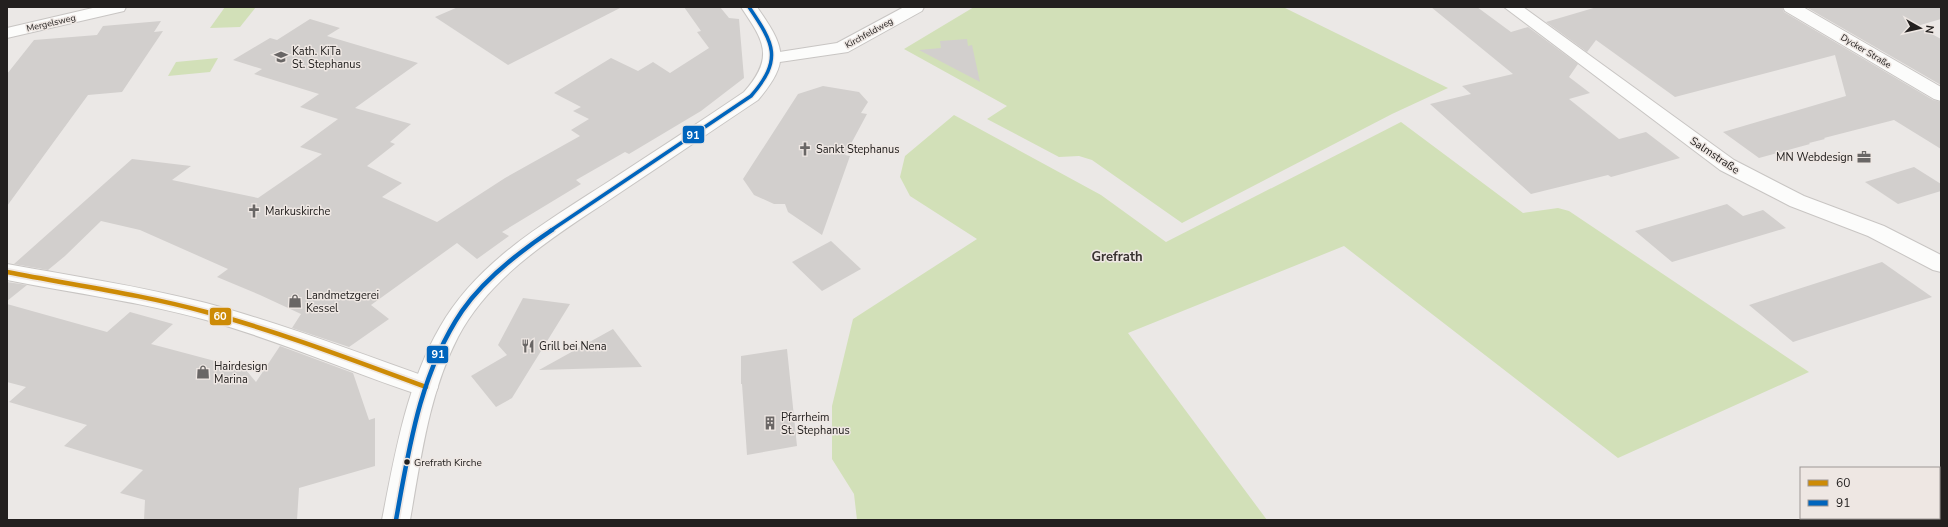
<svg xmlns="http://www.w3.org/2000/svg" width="1948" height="527" font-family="'Nunito Sans',sans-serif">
<rect width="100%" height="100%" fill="#ebe8e6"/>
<g fill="#d2e0b8">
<polygon points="225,7 256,7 240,27 210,28"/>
<polygon points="974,7 1283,7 1448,88 1392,114 1182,223 1092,160 1079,156 1059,157 987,119 1007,106 904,49"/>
<polygon points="218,58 210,72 168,76 176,62"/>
<polygon points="954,115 1101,195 1166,242 1401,122 1523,213 1558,208 1569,211 1809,372 1618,458 1344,246 1128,333 1267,520 857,520 854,494 832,459 832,406 853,319 977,239 910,196 900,177 905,156"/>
</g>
<g fill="#d2cfcd">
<polygon points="458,7 622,7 508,65 435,17"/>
<polygon points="684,7 720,7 729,18 739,19 744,78 701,111 629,154 625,152 576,180 581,184 502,232 509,236 477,259 457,243 371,305 389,319 349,347 292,328 301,314 260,295 217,277 228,269 140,230 101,221 65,256 48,270 14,264 132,159 191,166 172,180 258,198 322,154 300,147 338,119 300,107 319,94 254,74 262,69 233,60 270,38 277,40 310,19 340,28 327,36 418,63 355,108 411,124 390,142 395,144 367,166 402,183 382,197 437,222 505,178 580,136 571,130 589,119 573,111 581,107 554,93 611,58 638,71 653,62 670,73 709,48 697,32 701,31"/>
<polygon points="1431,7 1477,7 1511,32 1528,27 1578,64 1569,77 1590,93 1569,99 1619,139 1646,132 1680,158 1611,177 1608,175 1531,194 1430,104 1471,94 1462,86 1513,74"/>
<polygon points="1597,7 1782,7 1784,12 1933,100 1941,102 1941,149 1894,120 1824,138 1825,139 1809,143 1810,144 1759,158 1723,132 1846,96 1835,55 1675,97 1596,40 1587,52 1546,22"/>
<polygon points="1806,7 1941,7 1941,19 1917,26 1941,39 1941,85"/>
<polygon points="161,21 154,32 163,31 122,92 88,95 7,206 7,74 34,40 97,35 103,26"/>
<polygon points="967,39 968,46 972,45 980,82 919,50 941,48 940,41"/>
<polygon points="823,86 859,92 868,102 861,113 867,114 845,155 850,156 822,235 788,212 785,204 774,204 754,195 743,179 798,94"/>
<polygon points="1914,167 1941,184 1941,191 1898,204 1865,182"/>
<polygon points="1727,204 1743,216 1763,210 1786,228 1672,262 1635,231"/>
<polygon points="831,241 861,269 822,291 792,262"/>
<polygon points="1882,262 1932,297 1793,342 1749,305"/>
<polygon points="7,282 27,285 7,301"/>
<polygon points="523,298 570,304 512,398 496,407 471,376 507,355 498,345"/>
<polygon points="7,304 107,332 130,312 173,324 151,344 245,369 256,382 280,346 353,373 369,420 375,418 375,466 299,488 297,520 144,520 145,500 120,493 143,470 64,446 87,425 9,402 26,387 7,382"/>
<polygon points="613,329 642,367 539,370"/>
<polygon points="787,349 797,446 747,455 742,384 741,384 741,356"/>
</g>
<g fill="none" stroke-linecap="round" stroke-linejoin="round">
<g stroke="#c8c5c3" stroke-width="2">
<g id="minor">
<polygon points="97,7 126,7 124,11 7,38 7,28"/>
<polygon points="904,7 924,7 922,11 848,52 773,63 767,62 764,58 767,54 773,53 837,43"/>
<polygon points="1504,7 1523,7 1734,160 1804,196 1884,226 1941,255 1941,272 1933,270 1868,236 1790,206 1720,170"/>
<polygon points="1783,7 1803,7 1941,87 1941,101 1934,99 1785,11"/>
<path d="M7,264c66,12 133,22 199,39 77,21 153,50 229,77l3,7 -3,7 -9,3c-74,-24 -145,-56 -220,-77 -65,-18 -133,-27 -199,-40z"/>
</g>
</g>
<g stroke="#c8c5c3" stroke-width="2">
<path id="tertiary" d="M741,7h16c28,40 34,54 1,93 -44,29 -87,59 -131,88 -60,41 -134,82 -169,149 -29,56 -37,121 -48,183h-28c13,-66 24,-134 58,-193 38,-67 108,-106 171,-147 44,-29 89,-58 133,-88 31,-35 20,-51 -3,-85z"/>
</g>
<use href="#minor" fill="#fcfcfb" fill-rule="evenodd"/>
<use href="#tertiary" fill="#fcfcfb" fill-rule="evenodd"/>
<g stroke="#eee7e3" stroke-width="8">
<path id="bus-1" d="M7,272c66,13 133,22 199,40 74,20 147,48 220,75"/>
</g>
<g stroke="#eee7e3" stroke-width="6">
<path id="bus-2-far1" d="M550,231l201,-135c32,-37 23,-52 -2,-89"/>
</g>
<g stroke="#eee7e3" stroke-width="8">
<path id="bus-2" d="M396,520c13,-72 24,-147 66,-209 23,-33 57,-59 90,-81"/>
</g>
<use href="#bus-1" stroke="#cd8b06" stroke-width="4.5"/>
<use href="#bus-2-far1" stroke="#0065bd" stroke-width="3.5"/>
<use href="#bus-2" stroke="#0065bd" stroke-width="4.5"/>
</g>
<defs>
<g id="school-bare" transform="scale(1.08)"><path d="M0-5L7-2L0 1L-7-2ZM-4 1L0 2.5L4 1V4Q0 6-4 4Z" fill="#696665" stroke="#eee7e3" stroke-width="2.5" paint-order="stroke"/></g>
<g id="church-bare" transform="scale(1.08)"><path d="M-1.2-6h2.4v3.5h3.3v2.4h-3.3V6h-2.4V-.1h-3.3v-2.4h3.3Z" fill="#696665" stroke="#eee7e3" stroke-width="2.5" paint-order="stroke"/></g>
<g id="office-bare" transform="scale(1.08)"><path d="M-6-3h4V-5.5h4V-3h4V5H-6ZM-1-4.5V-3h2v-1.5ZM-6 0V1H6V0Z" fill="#696665" stroke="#eee7e3" stroke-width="2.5" paint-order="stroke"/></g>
<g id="shop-bare" transform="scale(1.08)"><path d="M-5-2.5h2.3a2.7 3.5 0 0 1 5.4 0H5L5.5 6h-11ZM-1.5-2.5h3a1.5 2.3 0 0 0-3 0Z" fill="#696665" stroke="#eee7e3" stroke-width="2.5" paint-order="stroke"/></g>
<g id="restaurant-bare" transform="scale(1.08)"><path d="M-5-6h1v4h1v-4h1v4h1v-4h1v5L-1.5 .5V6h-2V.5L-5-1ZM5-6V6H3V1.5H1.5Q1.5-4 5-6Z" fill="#696665" stroke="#eee7e3" stroke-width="2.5" paint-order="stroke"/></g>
<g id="building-bare" transform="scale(1.08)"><path d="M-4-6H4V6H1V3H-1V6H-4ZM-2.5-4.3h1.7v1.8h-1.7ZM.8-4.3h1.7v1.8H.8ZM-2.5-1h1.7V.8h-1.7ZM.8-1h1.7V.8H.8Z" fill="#696665" stroke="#eee7e3" stroke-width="2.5" paint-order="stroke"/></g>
</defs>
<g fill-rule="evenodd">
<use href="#school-bare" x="281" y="57"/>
<use href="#church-bare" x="805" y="149"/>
<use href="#office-bare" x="1864" y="157"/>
<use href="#church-bare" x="254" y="211"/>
<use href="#shop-bare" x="295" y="301"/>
<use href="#restaurant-bare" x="528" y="346"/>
<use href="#shop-bare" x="203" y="372"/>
<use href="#building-bare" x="770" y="423"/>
</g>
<circle fill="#23201f" stroke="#eee7e3" stroke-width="1.5" cx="407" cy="462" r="3.5"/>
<g text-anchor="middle" stroke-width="3" stroke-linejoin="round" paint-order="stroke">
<g font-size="9" fill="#23201f" stroke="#eee7e3">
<text transform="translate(51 23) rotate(-13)" y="3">Mergelsweg</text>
<text transform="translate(869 33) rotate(-29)" y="3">Kirchfeldweg</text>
<text transform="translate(1866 51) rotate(31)" y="3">Dycker Straße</text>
</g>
<g font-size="10" fill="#23201f" stroke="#eee7e3" text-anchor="start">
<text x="414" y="466">Grefrath Kirche</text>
</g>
<g font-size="11" fill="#23201f" stroke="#eee7e3" text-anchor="start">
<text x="292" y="55">Kath. KiTa<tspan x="292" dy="13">St. Stephanus</tspan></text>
<text x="816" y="153">Sankt Stephanus</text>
<text x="1853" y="161" text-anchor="end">MN Webdesign</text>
<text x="265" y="215">Markuskirche</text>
<text x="306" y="299">Landmetzgerei<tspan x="306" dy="13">Kessel</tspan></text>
<text x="539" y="350">Grill bei Nena</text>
<text x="214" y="370">Hairdesign<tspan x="214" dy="13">Marina</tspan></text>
<text x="781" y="421">Pfarrheim<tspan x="781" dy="13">St. Stephanus</tspan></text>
</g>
<g font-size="11" fill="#23201f" stroke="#eee7e3">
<text transform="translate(1715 155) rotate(34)" y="4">Salmstraße</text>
</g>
<g font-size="13" font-weight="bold" fill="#383230" stroke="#eee7e3">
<text x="1117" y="261">Grefrath</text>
</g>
</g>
<g stroke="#eee7e3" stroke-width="1.5">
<rect x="682" y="125" width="23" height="19" rx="4" fill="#0065bd"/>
<rect x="209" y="307" width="23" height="19" rx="4" fill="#cd8b06"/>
<rect x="426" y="345" width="23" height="19" rx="4" fill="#0065bd"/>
</g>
<g font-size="11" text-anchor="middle" font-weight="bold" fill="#fff">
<text x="693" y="139">91</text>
<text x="220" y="320">60</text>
<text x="438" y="358">91</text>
</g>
<rect width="1948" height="527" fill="none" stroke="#23201f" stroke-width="16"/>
<rect x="1800" y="467" width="140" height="52" fill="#eee7e3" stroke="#9d9795"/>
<rect x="1808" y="480" width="20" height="6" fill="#cd8b06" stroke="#9d9795"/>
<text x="1836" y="487" font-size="12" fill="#23201f">60</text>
<rect x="1808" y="500" width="20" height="6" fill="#0065bd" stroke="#9d9795"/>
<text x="1836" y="507" font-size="12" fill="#23201f">91</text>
<g transform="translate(1920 28) rotate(98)" stroke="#eee7e3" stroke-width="3" paint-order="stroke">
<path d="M0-3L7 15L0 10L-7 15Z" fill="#23201f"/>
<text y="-6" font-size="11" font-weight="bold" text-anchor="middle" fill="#23201f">N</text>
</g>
</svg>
